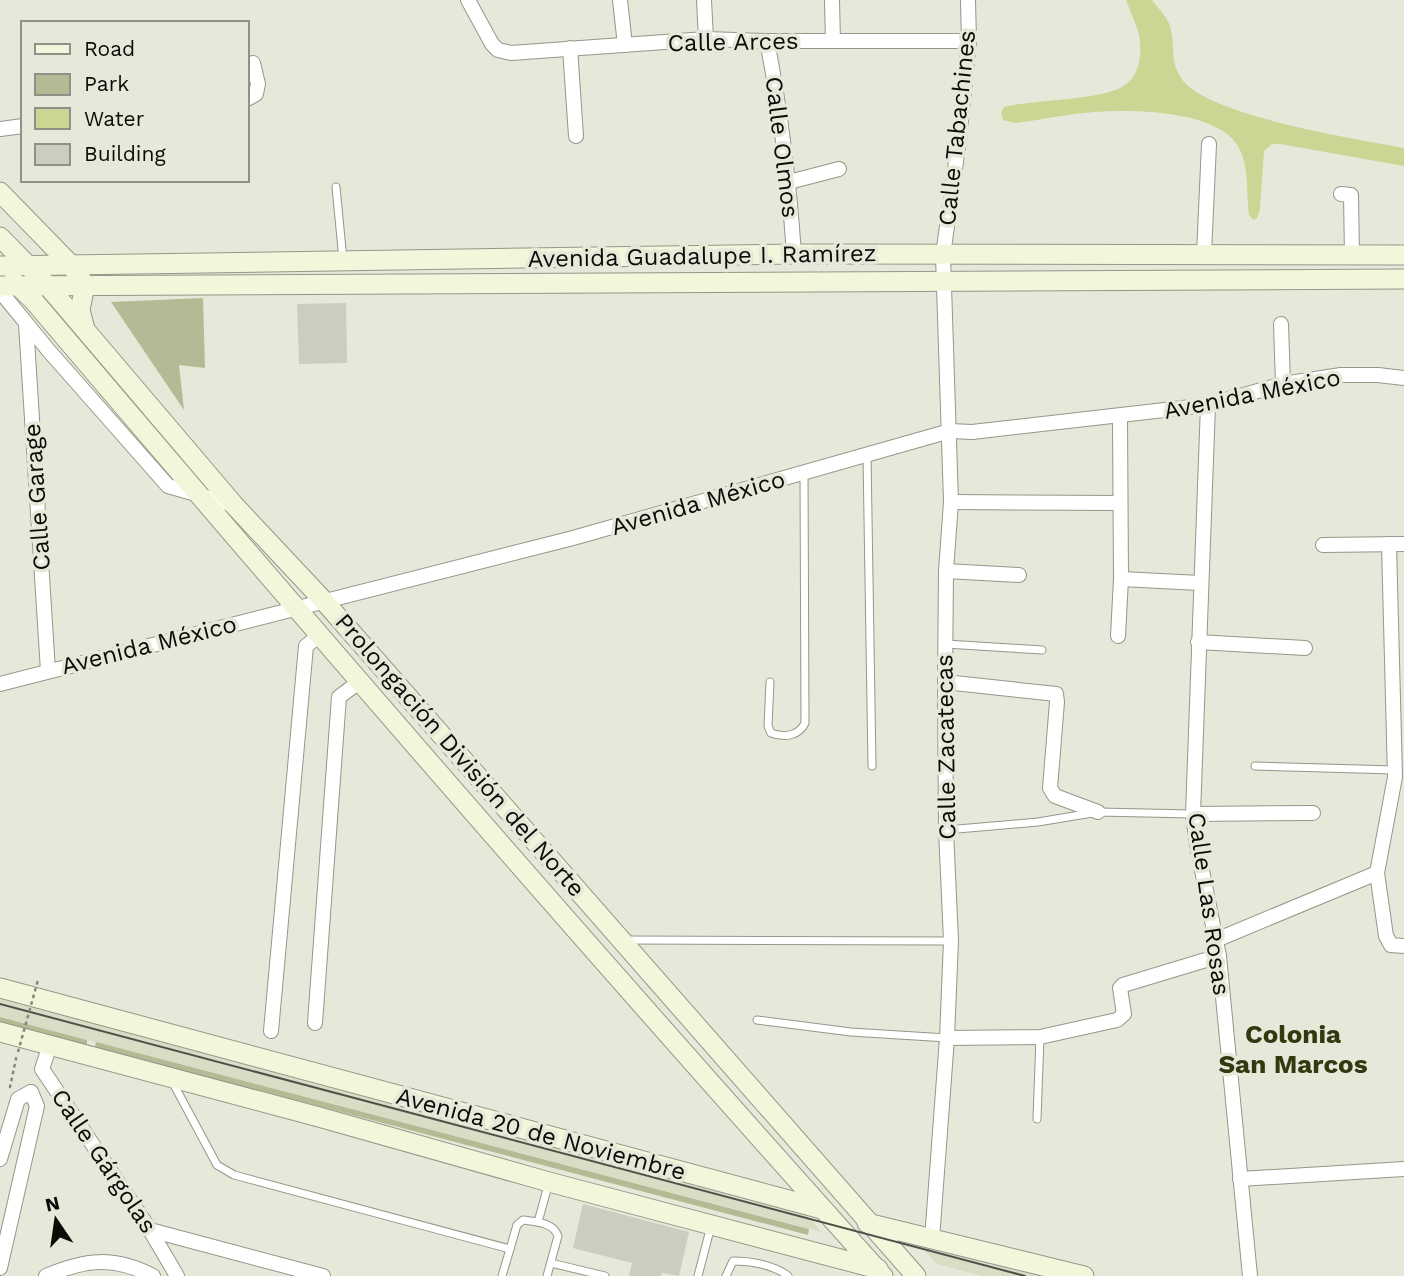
<svg xmlns="http://www.w3.org/2000/svg" width="1404" height="1276" font-family="'Work Sans',sans-serif">
<rect width="100%" height="100%" fill="#e5e9d9"/>
<g fill="#d8ddc6">
<polygon points="0,998 803,1211 822,1232 0,1017"/>
<polygon points="917,1243 1051,1276 982,1276 937,1264"/>
</g>
<g fill="#b4bb94">
<polygon points="203,298 205,368 179,365 184,410 111,302"/>
<polygon points="0,1017 87,1040 87,1045 95,1047 96,1042 809,1229 808,1235 0,1022"/>
</g>
<path fill="#cad693" d="M1126,0h26c6,8 15,17 18,26 5,18 0,35 11,52 25,38 176,61 223,70v18l-124,-22h-8l-8,7 -4,58 -3,9 -3,2 -5,-5c-3,-23 1,-52 -13,-72 -24,-33 -105,-34 -142,-31 -26,2 -53,8 -79,11l-12,-3 -2,-8 3,-5c31,-8 99,-6 121,-22 16,-11 17,-33 14,-50 -3,-12 -9,-24 -13,-35z"/>
<g fill="#cbcebf">
<polygon points="346,303 347,363 299,364 297,304"/>
<polygon points="583,1204 689,1232 679,1276 662,1273 661,1276 629,1276 632,1263 573,1248"/>
</g>
<g fill="none" stroke-linecap="round" stroke-linejoin="round">
<g stroke="#949789" stroke-width="9">
<g id="lane">
<polyline points="336,187 343,260"/>
<polyline points="867,455 872,766"/>
<polyline points="946,644 1042,650"/>
<path d="M770,682l-2,44 3,7c13,5 28,3 34,-10l-1,-250"/>
<polyline points="1255,766 1394,770"/>
<polyline points="946,830 1038,822 1098,812 1193,814"/>
<polyline points="627,940 951,941"/>
<polyline points="757,1020 851,1032 947,1038"/>
<path d="M173,1083l44,82 17,10 276,74 7,-24 6,-5c13,2 30,2 35,16l-11,40"/>
<polyline points="1037,1119 1040,1037"/>
<polyline points="538,1222 549,1182"/>
<polyline points="551,1263 605,1276"/>
<polyline points="502,1276 510,1249"/>
<polyline points="698,1276 711,1226"/>
<path d="M726,1276l7,-15c18,0 41,4 55,15"/>
</g>
</g>
<g stroke="#949789" stroke-width="16">
<g id="street">
<polyline points="468,0 492,44 498,50 511,53 706,39 767,41 969,41"/>
<polyline points="620,0 625,45"/>
<polyline points="704,0 706,39"/>
<polyline points="832,0 833,41"/>
<path d="M767,41c14,71 22,141 27,213"/>
<polyline points="570,48 576,136"/>
<polyline points="247,99 256,94 258,84 253,63"/>
<polyline points="0,129 23,126"/>
<polyline points="789,182 839,169"/>
<polyline points="1341,194 1351,195 1352,255"/>
<polyline points="1204,254 1209,144"/>
<polyline points="0,291 49,351 168,486 234,505"/>
<polyline points="26,324 48,671"/>
<polyline points="1281,324 1283,384"/>
<polyline points="1208,405 1193,814 1197,845 1219,956 1250,1276"/>
<polyline points="951,502 1120,503"/>
<polyline points="1389,544 1395,777 1377,873 1386,936 1391,945 1404,946"/>
<polyline points="1323,545 1404,544"/>
<polyline points="946,571 1019,575"/>
<polyline points="1121,579 1200,583"/>
<polyline points="1118,636 1121,579 1120,417"/>
<polyline points="1198,642 1305,648"/>
<polyline points="945,682 1056,694 1057,702 1050,788 1055,796 1098,812"/>
<polyline points="0,684 573,538 950,431 972,432 1208,405 1283,384 1341,375 1378,375 1404,378"/>
<polyline points="1193,814 1313,813"/>
<polyline points="1216,940 1377,873"/>
<polyline points="315,1023 339,697 359,682"/>
<polyline points="271,1031 306,646 320,635"/>
<polyline points="947,1038 1040,1037 1117,1020 1124,1014 1120,988 1123,985 1219,956"/>
<polyline points="50,1045 42,1069 150,1230 177,1276"/>
<polyline points="0,1159 18,1099 31,1092"/>
<polyline points="1240,1179 1404,1169"/>
<polyline points="150,1230 323,1276"/>
<polyline points="932,1239 947,1038 951,941 946,830 945,682 946,571 951,502 943,255 959,140 969,41 968,0"/>
<polyline points="0,1268 37,1106 31,1092"/>
<path d="M46,1276c39,-17 68,-20 107,0"/>
</g>
</g>
<g stroke="#949789" stroke-width="21">
<g id="secondary">
<polyline points="0,192 71,265 85,285 80,310 85,329"/>
<polyline points="0,237 47,285 234,505 323,600 916,1276"/>
<polyline points="0,266 794,254 1404,255"/>
<path d="M13,281l20,19c279,329 562,655 850,976"/>
<polyline points="0,286 1404,279"/>
<polyline points="0,988 822,1209"/>
<polyline points="0,1032 319,1117 549,1182 878,1269"/>
<polyline points="867,1223 1084,1276"/>
</g>
</g>
<polyline stroke="#84867b" stroke-width="2.5" stroke-dasharray="3.5 3.5" stroke-linecap="butt" points="11,1087 10,1087 17,1054"/>
<use href="#lane" stroke="#fff" stroke-width="7"/>
<use href="#street" stroke="#fff" stroke-width="14"/>
<use href="#secondary" stroke="#f2f6da" stroke-width="19"/>
<polyline stroke="#4f5149" stroke-width="2" points="0,1004 1025,1276"/>
<polyline stroke="#84867b" stroke-width="2.5" stroke-dasharray="3.5 3.5" stroke-linecap="butt" points="18,1052 38,980"/>
</g>
<g text-anchor="middle" stroke-width="7" stroke-linejoin="round" paint-order="stroke">
<g font-size="24" fill="#0b0c07" stroke="#e5e9d9">
<text transform="translate(733 42) rotate(-1)" y="8">Calle Arces</text>
<text transform="translate(957 128) rotate(-84)" y="8">Calle Tabachines</text>
<text transform="translate(782 147) rotate(83)" y="8">Calle Olmos</text>
<text transform="translate(702 256) rotate(-1)" y="8">Avenida Guadalupe I. Ramírez</text>
<text transform="translate(1252 394) rotate(-11)" y="8">Avenida México</text>
<text transform="translate(37 497) rotate(-94)" y="8">Calle Garage</text>
<text transform="translate(698 503) rotate(-16)" y="8">Avenida México</text>
<text transform="translate(149 645) rotate(-14)" y="8">Avenida México</text>
<text transform="translate(946 747) rotate(-91)" y="8">Calle Zacatecas</text>
<text transform="translate(460 755) rotate(49)" y="8">Prolongación División del Norte</text>
<text transform="translate(1209 904) rotate(82)" y="8">Calle Las Rosas</text>
<text transform="translate(541 1134) rotate(15)" y="8">Avenida 20 de Noviembre</text>
<text transform="translate(104 1161) rotate(56)" y="8">Calle Gárgolas</text>
</g>
<g font-size="26" font-weight="bold" fill="#333810" stroke="#e5e9d9">
<text x="1293" y="1043">Colonia<tspan x="1293" dy="30">San Marcos</tspan></text>
</g>
</g>
<rect x="21" y="21" width="228" height="161" fill="#e5e9d9" stroke="#8e9185" stroke-width="2"/>
<rect x="35" y="44" width="35" height="10" fill="#f2f6da" stroke="#8e9185" stroke-width="2"/>
<text x="84" y="56" font-size="21" fill="#0b0c07">Road</text>
<rect x="35" y="74" width="35" height="21" fill="#b4bb94" stroke="#8e9185" stroke-width="2"/>
<text x="84" y="91" font-size="21" fill="#0b0c07">Park</text>
<rect x="35" y="108" width="35" height="21" fill="#cad693" stroke="#8e9185" stroke-width="2"/>
<text x="84" y="126" font-size="21" fill="#0b0c07">Water</text>
<rect x="35" y="144" width="35" height="21" fill="#cbcebf" stroke="#8e9185" stroke-width="2"/>
<text x="84" y="161" font-size="21" fill="#0b0c07">Building</text>
<g transform="translate(56 1220) rotate(347)" stroke="#e5e9d9" stroke-width="5" paint-order="stroke">
<path d="M0-5L12 26L0 18L-12 26Z" fill="#0b0c07"/>
<text y="-10" font-size="19" font-weight="bold" text-anchor="middle" fill="#0b0c07">N</text>
</g>
</svg>
